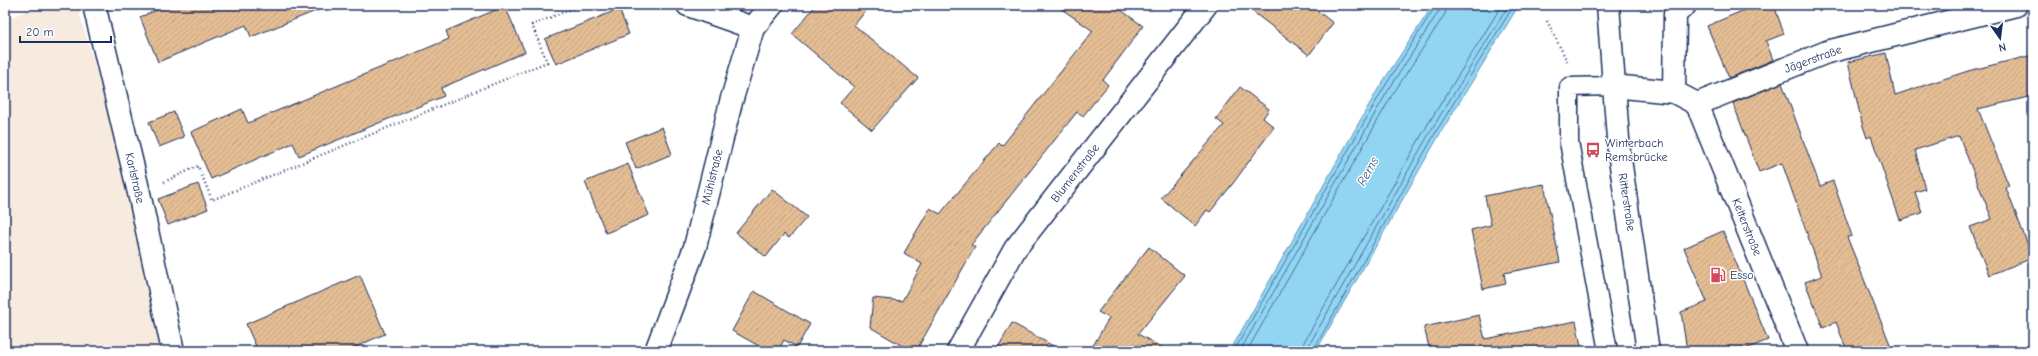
<svg xmlns="http://www.w3.org/2000/svg" width="2038" height="356" font-family="'Comic Neue',sans-serif">
<defs>
<pattern id="building-hatch" width="6" height="6" patternUnits="userSpaceOnUse"><rect width="6" height="6" fill="#e4bd94"/><path d="M-1 1l2-2M0 6l6-6M5 7l2-2" fill="none" stroke="#c3a382"/></pattern>
</defs>
<rect width="100%" height="100%" fill="#fff"/>
<filter id="ink" filterUnits="userSpaceOnUse"><feTurbulence type="fractalNoise" baseFrequency=".025" numOctaves="2"/><feDisplacementMap in="SourceGraphic" scale="8" xChannelSelector="R" yChannelSelector="G"/><feConvolveMatrix kernelMatrix="1 2 1 2 8 2 1 2 1" color-interpolation-filters="sRGB"/></filter>
<g filter="url(#ink)">
<polygon fill="#f7ebdf" points="40,5 77,5 133,195 166,351 5,351 5,20"/>
<polygon fill="#91d5f3" stroke="#6293b7" points="1433,5 1519,5 1441,132 1316,351 1230,351 1378,89"/>
<g fill="none" stroke-linecap="round" stroke-linejoin="round">
<g stroke="#4a719a" stroke-width="1">
<polyline points="1234,351 1382,91 1436,5"/>
<polyline points="1240,351 1386,94 1439,11 1441,5"/>
<polyline points="1247,351 1391,97 1445,14 1447,5"/>
<polyline points="1302,351 1304,342 1428,124 1502,5"/>
<polyline points="1308,351 1309,345 1433,127 1509,5"/>
<polyline points="1313,351 1437,130 1514,5"/>
</g>
</g>
<g fill="url(#building-hatch)" stroke="#1b2f5e">
<polygon points="169,5 328,5 328,6 251,37 246,25 158,62 140,17"/>
<polygon points="816,5 871,5 854,25 918,78 872,130 840,103 854,87 792,34"/>
<polygon points="1056,5 1114,5 1143,26 1103,80 1108,85 1083,116 1077,112 971,245 975,247 916,351 911,351 870,327 873,298 902,301 922,264 904,253 930,208 940,214 999,143 1002,146 1093,31"/>
<polygon points="1244,5 1310,5 1333,23 1309,55"/>
<polygon points="1756,5 1774,5 1784,34 1766,41 1773,60 1729,78 1707,26"/>
<polygon points="505,6 525,52 441,88 444,96 299,156 293,143 211,179 191,132 242,109 248,123 449,39 446,31"/>
<polygon points="619,9 629,34 556,64 545,39"/>
<polygon points="1886,53 1895,95 1968,71 2033,55 2033,96 1978,109 2009,186 2006,188 2033,258 1989,275 1970,227 1992,219 1959,136 1915,150 1925,189 1915,192 1922,213 1900,220 1871,136 1867,138 1862,123 1848,62"/>
<polygon points="1782,83 1820,186 1833,181 1852,236 1847,237 1890,344 1872,351 1847,351 1836,322 1823,328 1805,282 1822,276 1782,163 1759,172 1733,103"/>
<polygon points="1240,87 1269,109 1263,118 1274,127 1234,182 1210,212 1207,210 1195,226 1161,198 1224,125 1216,119"/>
<polygon points="174,112 184,137 159,147 149,122"/>
<polygon points="662,127 672,154 636,169 625,142"/>
<polygon points="628,164 649,215 606,233 585,182"/>
<polygon points="198,184 208,209 168,225 158,199"/>
<polygon points="1544,184 1560,262 1504,273 1506,284 1483,289 1471,230 1491,225 1485,196"/>
<polygon points="772,189 807,217 789,238 784,234 766,257 736,233"/>
<polygon points="1723,231 1768,340 1741,351 1687,351 1681,312 1707,302 1684,248"/>
<polygon points="1149,247 1185,276 1138,334 1168,351 1090,351 1109,318 1098,312"/>
<polygon points="360,275 385,334 346,351 258,351 246,324"/>
<polygon points="754,291 810,324 797,347 784,340 778,351 768,351 732,331"/>
<polygon points="1479,315 1485,339 1576,321 1582,351 1430,351 1424,327"/>
<polygon points="1012,323 1062,351 996,351"/>
</g>
<g fill="none" stroke-linecap="round" stroke-linejoin="round">
<g stroke="#1b2f5e" stroke-width="21">
<polyline id="lane" points="1608,351 1569,142 1569,87 1613,86"/>
</g>
<g stroke="#1b2f5e" stroke-width="25">
<g id="street">
<polyline points="94,5 139,193 173,351"/>
<polyline points="688,5 753,28"/>
<polyline points="1613,86 1674,92 1697,104 1827,52 2016,5"/>
<polyline points="1674,92 1675,14 1685,5"/>
<polyline points="1697,104 1797,351"/>
<polyline points="656,351 695,247 731,102 753,28 772,5"/>
<polyline points="958,351 1015,249 1206,5"/>
</g>
</g>
<g stroke="#1b2f5e" stroke-width="25">
<polyline id="secondary" points="1608,5 1619,152 1648,351"/>
</g>
<g stroke="#1b2f5e" stroke-width="2.5" stroke-dasharray="1 3" stroke-linecap="butt">
<polyline points="1547,21 1567,61"/>
<polyline points="164,182 198,166 212,200 547,62 532,25 581,5"/>
</g>
<use href="#lane" stroke="#fff" stroke-width="18"/>
<use href="#street" stroke="#fff" stroke-width="22"/>
<use href="#secondary" stroke="#fff" stroke-width="22"/>
</g>
</g>
<defs>
<g id="bus-bare" transform="scale(1.2)"><path d="M-5-6H5V4H4V6H2V4H-2V6H-4V4H-5ZM-3.5-4V0h7V-4ZM-3.5 1.2v1.5H-2V1.2ZM2 1.2v1.5H3.5V1.2Z" fill="#d1495b" stroke="#fff" stroke-width="2.5" paint-order="stroke"/></g>
<g id="fuel-bare" transform="scale(1.2)"><path d="M-5.5-6h7V0h2V4h1.3V-2.5L3-4.5l.8-.8L6-3V5H2.5V1h-1V6h-7ZM-4.2-4.7v3.2H.2V-4.7Z" fill="#d1495b" stroke="#fff" stroke-width="2.5" paint-order="stroke"/></g>
</defs>
<g fill-rule="evenodd">
<use href="#bus-bare" x="1593" y="150"/>
<use href="#fuel-bare" x="1718" y="275"/>
</g>
<g text-anchor="middle" stroke-width="3" stroke-linejoin="round" paint-order="stroke">
<g font-size="12" fill="#1b2f5e" stroke="#fff">
<text transform="translate(1813 59) rotate(-20)" y="4">Jägerstraße</text>
<text transform="translate(1075 173) rotate(-52)" y="4">Blumenstraße</text>
<text transform="translate(712 177) rotate(-76)" y="4">Mühlstraße</text>
<text transform="translate(135 178) rotate(77)" y="4">Karlstraße</text>
<text transform="translate(1627 202) rotate(81)" y="4">Ritterstraße</text>
<text transform="translate(1747 227) rotate(68)" y="4">Kelterstraße</text>
</g>
<g font-size="12" fill="#1b2f5e" stroke="#fff" text-anchor="start">
<text x="1605" y="147">Winterbach<tspan x="1605" dy="14">Remsbrücke</tspan></text>
<text x="1730" y="279">Esso</text>
</g>
<g font-size="13" font-style="italic" fill="#385883" stroke="#fff">
<text transform="translate(1367 171) rotate(-61)" y="5">Rems</text>
</g>
</g>
<rect width="2038" height="356" fill="none" stroke="#fff" stroke-width="20"/>
<rect x="10" y="10" width="2018" height="336" fill="none" stroke="#1b2f5e" stroke-width="1.5" filter="url(#ink)"/>
<g transform="translate(2000 38) rotate(166)" stroke="#ffffff" stroke-width="3" paint-order="stroke">
<path d="M0-3L7 15L0 10L-7 15Z" fill="#1b2f5e"/>
<text y="-6" font-size="11" font-weight="bold" text-anchor="middle" fill="#1b2f5e">N</text>
</g>
<path d="M20 36v6h91v-6" fill="none" stroke="#1b2f5e" stroke-width="2"/>
<text x="26" y="36" font-size="12" fill="#1b2f5e" stroke="#ffffff" stroke-width="3" paint-order="stroke">20 m</text>
</svg>
